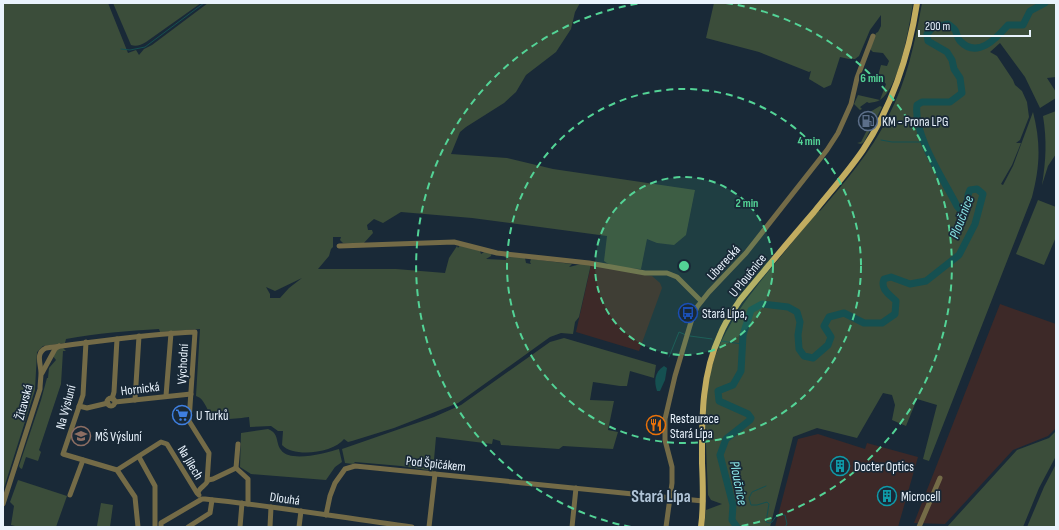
<svg xmlns="http://www.w3.org/2000/svg" width="1059" height="530" font-family="'Sofia Sans Condensed',sans-serif">
<rect width="100%" height="100%" fill="#192937"/>
<g fill="#3d2928">
<polygon points="591,265 652,276 660,283 662,288 639,351 576,332"/>
<polygon points="1000,304 1056,324 1056,428 1048,436 1013,450 945,524 914,523"/>
<polygon points="818,434 865,449 867,443 918,457 898,527 775,527 798,439"/>
</g>
<g fill="#3b4d3a" fill-rule="evenodd">
<path d="M4,3h104l20,50 8,-3 3,5 5,-6 8,-4 56,-42h372l-5,9 -4,17 -15,23 -30,23 -10,17 -12,11 -38,24 -6,5 -9,22 56,4 46,11 142,21 -9,45 -12,10 -17,-2 -10,-4 -6,30c-12,-1 -28,0 -37,-8l3,-25 -135,-18 -71,-6 -18,11 -9,-4 -7,6 1,5h4l1,3 -10,11 -20,-1 -3,-3 1,-3h-8v10l-2,2 -2,7 -11,13h78l49,4 4,-15 8,-12 1,2 2,-3 20,6 1,3 5,-3 6,1 -1,4 -5,3 20,1v-2l-3,-3 22,3 1,5 5,1 -1,-2 1,-3 41,5 -3,3 12,-3h10l-12,53 -4,5 -2,12 -12,-1 -11,4 -92,66 -64,25 -42,13 -4,1 -4,-3c-11,14 -50,19 -62,6l1,-14h-5l-7,-5 -21,1 -1,-10c-8,1 -28,4 -35,0 -8,-5 -8,-18 -18,-21l4,-67 -40,3 -1,-3c-31,2 -62,4 -93,10l-1,4 -22,3 -6,6 -2,38 -32,101v-487zM302,278l-13,10 -9,10h-10v-4l-4,-7 9,4z"/>
<path d="M113,3h88l-55,39c-5,3 -10,5 -15,3z"/>
<path d="M714,3h199c-4,23 -13,84 -33,97 -3,2 -8,2 -11,3l-2,-1 -7,5 2,2 -2,1 -6,-6 4,-9 22,5 6,-16 -8,-8 3,-11 6,1 2,-5 -6,-8 -10,-1 -3,-3 6,-16 2,-1 3,-6v-11l-11,15 -11,26 -4,3h-6l-9,-2 -9,28 -7,3 -15,-9 2,-8 -2,1 -50,-20 -53,-14z"/>
<path d="M922,3h134v74l-9,1 9,14v6l-16,10 -15,-31 -25,-34 -10,9 7,4 16,24 2,5 7,6 5,11 2,15 -9,23 -4,3h5l-9,22 -11,19 2,1 10,-19 20,-54c8,31 7,55 -1,85l-103,264 -6,-2 14,-54 -20,-6 -11,27 -14,-6 3,-15 -3,-10 -9,-2 -26,45 -40,-10 -24,9 -23,90h-66l2,-17 16,-6 -11,-4 -3,-5c-1,-33 -4,-68 -1,-101 4,-50 34,-89 65,-127 16,-19 31,-38 46,-57l2,1c25,-29 51,-59 68,-94 19,-36 27,-75 34,-114z"/>
<polygon points="880,106 882,107 864,142 861,144 857,143 861,142 867,130 864,127 866,124 868,125 870,122 868,120 870,112"/>
<path d="M1056,111v43l-8,12 -6,19c4,-25 5,-44 1,-69z"/>
<polygon points="1038,200 1056,207 1056,237 1044,265 1016,254"/>
<polygon points="564,338 656,365 654,378 630,371 627,386 620,386 593,382 590,400 614,401 608,430 618,432 613,449 563,446 559,449 501,445 500,441 493,439 492,444 436,437 433,471 401,466 355,462 353,464 345,463 342,449 434,417 461,405 550,342"/>
<polygon points="63,348 66,351 63,351 61,384 39,450 41,452 38,461 26,457 22,469 20,468 19,466 41,400 47,378 48,378 49,368 56,360 53,356 57,349"/>
<path d="M268,429c12,5 7,13 13,21 9,13 45,3 58,-1l3,13 -7,5 -9,13 -75,-6 -11,-7 1,-34z"/>
<polygon points="1056,431 1056,456 1039,488 1023,527 947,527 1017,450 1049,438"/>
<polygon points="1056,464 1056,527 1027,527 1044,487"/>
<polygon points="18,480 67,496 56,527 19,527 11,525 14,506 10,502"/>
<polygon points="101,503 113,505 110,527 97,526"/>
</g>
<path fill="#155051" d="M664,366l3,2 -2,12 -5,11h-3c-3,-9 -3,-19 7,-25z"/>
<g fill="none" stroke-linecap="round" stroke-linejoin="round">
<g stroke="#155051" stroke-width="1">
<polyline points="121,49 130,50 145,47 204,3"/>
<polyline points="881,140 892,142 923,142"/>
<polyline points="690,336 712,339"/>
<polyline points="721,341 742,344"/>
<polyline points="669,357 679,332 686,335"/>
<polyline points="766,486 752,492 749,498 751,505 757,505 767,502 769,504 766,522 769,523 772,522 777,515 785,515 787,524 785,527"/>
</g>
<path stroke="#155051" stroke-width="7" d="M737,527l-5,-7 1,-15 -13,-50 6,-16 24,-19 1,-2 -3,-4 -29,-13 -1,-10 15,-6 8,-14 2,-36 8,-25 11,-6 26,3 9,5 3,10 -2,13 1,14 5,7 9,2 15,-13 3,-8 -7,-11 5,-9 15,-4 20,10h18l13,-9 1,-13c-7,-7 -16,-12 -12,-22l7,-2 19,7 16,-3 33,-26 16,-31 8,-30 -6,-5 -7,1c-6,11 0,15 -4,22h-4l-5,-6c-13,-26 -44,-71 -40,-101l5,-3h28l12,-9 -2,-15 -6,-9 -2,-9 -5,-8 -19,-11 -1,-7 5,-6 16,-4c2,2 6,4 7,6 2,3 2,8 5,11 17,18 36,-2 48,-16h15l7,-14 15,-8"/>
<g stroke="#746b47" stroke-width="5">
<polyline points="339,246 454,242 497,253 589,263 645,273 667,273 677,277 701,301"/>
<polyline points="86,342 83,395 63,454 117,470 135,497 138,527"/>
<polyline points="42,373 55,349 59,346"/>
<polyline points="166,396 171,333"/>
<circle cx="111" cy="402" r="4"/>
<polyline points="112,399 114,392 117,339"/>
<polyline points="135,400 139,336"/>
<polyline points="115,402 191,394"/>
<polyline points="79,406 87,408 108,403"/>
<polyline points="139,457 155,486 155,527"/>
<polyline points="236,468 238,444"/>
<polyline points="117,470 161,442 167,444 197,493 199,495"/>
<polyline points="208,480 213,479 236,468 248,479 248,504"/>
<polyline points="70,495 83,460"/>
<path d="M3,504l37,-115c0,-5 1,-11 1,-16 0,-9 -6,-20 5,-25 50,-6 99,-14 149,-16l-6,89 20,32 -2,29c-2,4 -8,6 -9,11"/>
<polyline points="326,515 330,496 335,483 345,469 355,466 703,501"/>
<path d="M161,527v-4l41,-24h3c70,7 138,19 207,28"/>
<polyline points="188,527 210,513 212,500"/>
<polyline points="240,527 242,503"/>
<polyline points="270,527 271,507"/>
<polyline points="299,527 301,511"/>
<polyline points="429,527 435,474"/>
<polyline points="572,527 576,488"/>
<polyline points="666,527 672,483 672,467 665,440 665,419 675,376 691,322 697,307 709,292 746,253 827,150 838,133 851,104 857,78 873,36"/>
<polyline points="919,527 940,478"/>
</g>
<path stroke="#c2ad60" stroke-width="6" d="M701,527c3,-21 2,-43 1,-64 0,-44 -1,-87 18,-128 5,-13 13,-24 20,-35 24,-29 49,-59 74,-88 16,-20 34,-40 49,-62 29,-44 46,-95 54,-147"/>
</g>
<circle cx="684" cy="266" r="89" fill="#53d396" fill-opacity=".12"/>
<g fill="none" stroke="#53d396" stroke-width="2" stroke-dasharray="7 5">
<circle cx="684" cy="266" r="89"/>
<circle cx="684" cy="266" r="177"/>
<path d="M631 527A266 266 0 0 1 642 3M726 3A266 266 0 0 1 737 527"/>
</g>
<defs>
<g id="fuel-ring" transform="scale(1)"><circle r="9.5" fill="#192937" stroke="#5c6f8a" stroke-width="1.5"/><path d="M-5.5-6h7V0h2V4h1.3V-2.5L3-4.5l.8-.8L6-3V5H2.5V1h-1V6h-7ZM-4.2-4.7v3.2H.2V-4.7Z" fill="#5c6f8a"/></g>
<g id="bus-ring" transform="scale(1)"><circle r="9.5" fill="#192937" stroke="#1a4fb4" stroke-width="1.5"/><path d="M-5-6H5V4H4V6H2V4H-2V6H-4V4H-5ZM-3.5-4V0h7V-4ZM-3.5 1.2v1.5H-2V1.2ZM2 1.2v1.5H3.5V1.2Z" fill="#1a4fb4"/></g>
<g id="supermarket-ring" transform="scale(1)"><circle r="9.5" fill="#192937" stroke="#3f7fe0" stroke-width="1.5"/><path d="M-6-5.5h2.5l.6 2H6L4.5 2H-2.5L-4.4-4H-6ZM-1.5 3.2a1.3 1.3 0 1 0 .1 0ZM3 3.2a1.3 1.3 0 1 0 .1 0Z" fill="#3f7fe0"/></g>
<g id="restaurant-ring" transform="scale(1)"><circle r="9.5" fill="#192937" stroke="#e8710a" stroke-width="1.5"/><path d="M-5-6h1v4h1v-4h1v4h1v-4h1v5L-1.5 .5V6h-2V.5L-5-1ZM5-6V6H3V1.5H1.5Q1.5-4 5-6Z" fill="#e8710a"/></g>
<g id="school-ring" transform="scale(1)"><circle r="9.5" fill="#192937" stroke="#8d6e63" stroke-width="1.5"/><path d="M0-5L7-2L0 1L-7-2ZM-4 1L0 2.5L4 1V4Q0 6-4 4Z" fill="#8d6e63"/></g>
<g id="building-ring" transform="scale(1)"><circle r="9.5" fill="#192937" stroke="#0f9aa8" stroke-width="1.5"/><path d="M-4-6H4V6H1V3H-1V6H-4ZM-2.5-4.3h1.7v1.8h-1.7ZM.8-4.3h1.7v1.8H.8ZM-2.5-1h1.7V.8h-1.7ZM.8-1h1.7V.8H.8Z" fill="#0f9aa8"/></g>
</defs>
<g fill-rule="evenodd">
<use href="#fuel-ring" x="868" y="121"/>
<use href="#bus-ring" x="688" y="313"/>
<use href="#supermarket-ring" x="182" y="415"/>
<use href="#restaurant-ring" x="656" y="425"/>
<use href="#school-ring" x="81" y="436"/>
<use href="#building-ring" x="840" y="466"/>
<use href="#building-ring" x="887" y="496"/>
</g>
<g text-anchor="middle" stroke-width="3.5" stroke-linejoin="round" paint-order="stroke">
<g font-size="13" fill="#e9f3fd" stroke="#192937" text-anchor="start">
<text x="882" y="126">KM - Prona LPG</text>
<text x="702" y="318">Stará Lípa,</text>
<text x="196" y="420">U Turků</text>
<text x="670" y="423">Restaurace<tspan x="670" dy="15">Stará Lípa</tspan></text>
<text x="95" y="441">MŠ Výsluní</text>
<text x="854" y="471">Docter Optics</text>
<text x="901" y="501">Microcell</text>
</g>
<g font-size="13" fill="#e9f3fd" stroke="#192937">
<text transform="translate(723 262) rotate(-47)" y="5">Liberecká</text>
<text transform="translate(747 275) rotate(-51)" y="5">U Ploučnice</text>
<text transform="translate(182 364) rotate(-87)" y="5">Východní</text>
<text transform="translate(140 388) rotate(-7)" y="5">Hornická</text>
<text transform="translate(23 402) rotate(-75)" y="5">Žitavská</text>
<text transform="translate(65 407) rotate(-75)" y="5">Na Výsluní</text>
<text transform="translate(191 462) rotate(59)" y="5">Na Jílech</text>
<text transform="translate(436 463) rotate(6)" y="5">Pod Špičákem</text>
<text transform="translate(285 498) rotate(8)" y="5">Dlouhá</text>
</g>
<g font-size="14" font-style="italic" fill="#8ce8e9" stroke="#192937">
<text transform="translate(961 217) rotate(-69)" y="5">Ploučnice</text>
<text transform="translate(739 483) rotate(79)" y="5">Ploučnice</text>
</g>
<g font-size="17" font-weight="bold" fill="#b0c4d7" stroke="#192937">
<text x="661" y="502">Stará Lípa</text>
</g>
</g>
<circle cx="684" cy="266" r="6" fill="#53d396" stroke="#192937" stroke-width="2"/>
<g font-size="12" text-anchor="middle" font-weight="bold" fill="#53d396" stroke="#192937" stroke-width="3.5" stroke-linejoin="round" paint-order="stroke">
<text x="872" y="82">6 min</text>
<text x="809" y="145">4 min</text>
<text x="747" y="207">2 min</text>
</g>
<rect width="1059" height="530" fill="none" stroke="#e9f3fd" stroke-width="8"/>
<path d="M919 30v6h111v-6" fill="none" stroke="#e9f3fd" stroke-width="2"/>
<text x="925" y="30" font-size="12" fill="#e9f3fd" stroke="#192937" stroke-width="3" paint-order="stroke">200 m</text>
</svg>
